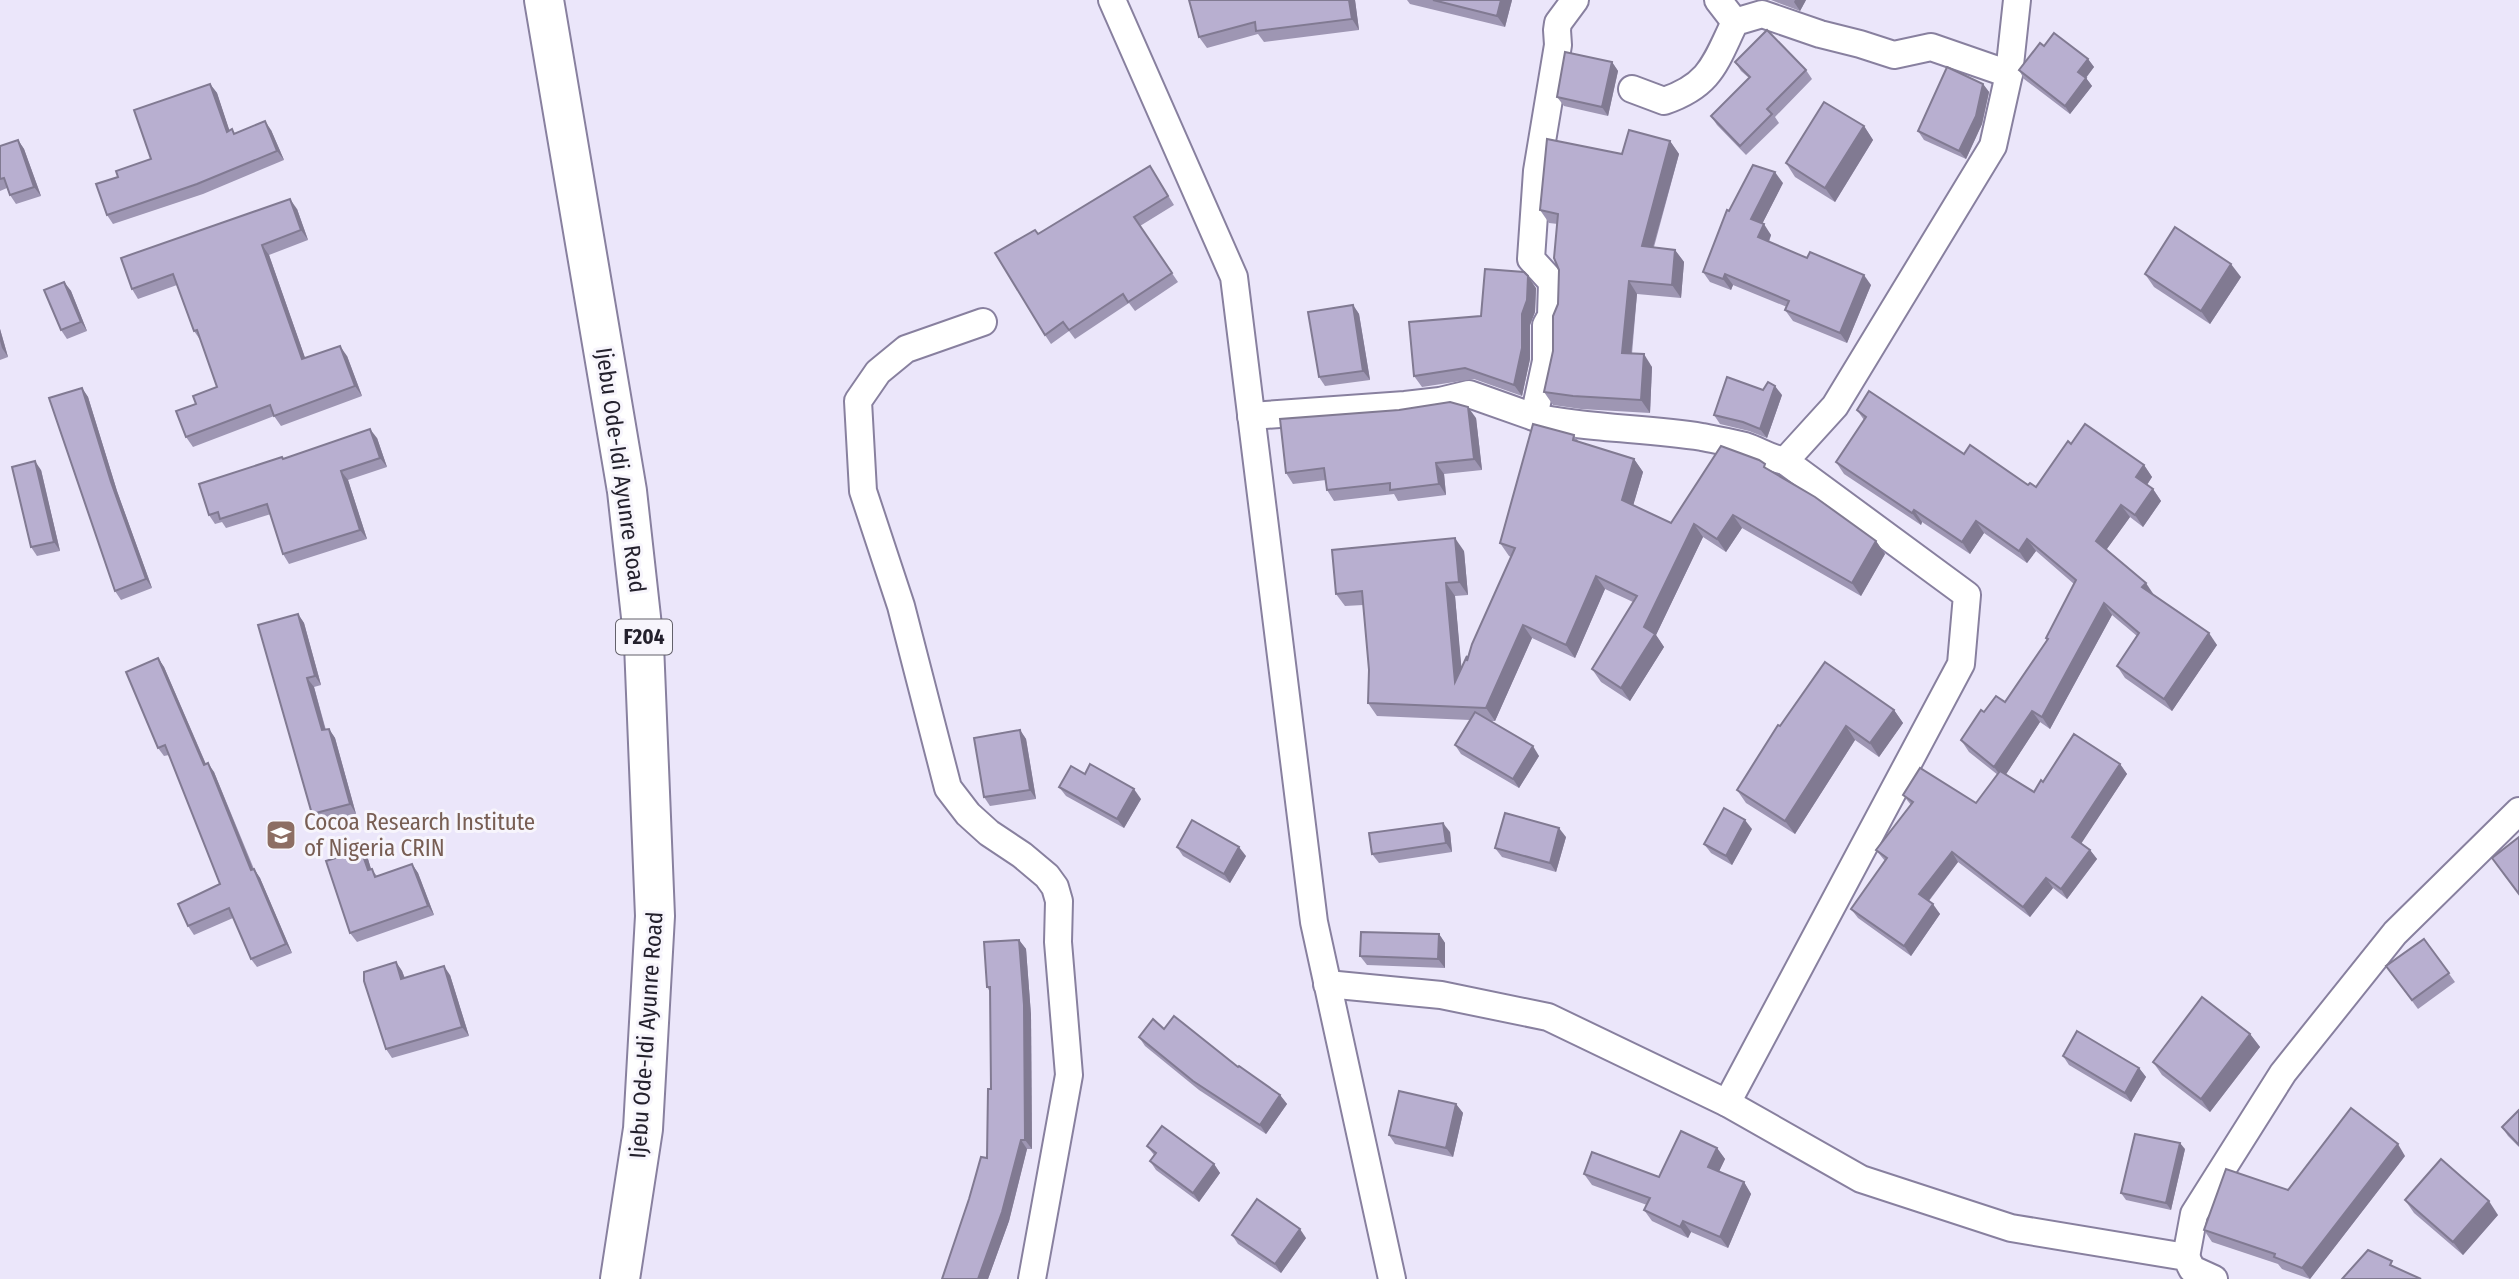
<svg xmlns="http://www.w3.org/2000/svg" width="2519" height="1279" font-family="'Fira Sans Condensed',sans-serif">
<rect width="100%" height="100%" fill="#ebe6fa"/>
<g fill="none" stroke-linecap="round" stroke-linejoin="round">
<g stroke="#88809f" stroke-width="30">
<g id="street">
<polyline points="1112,0 1234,277 1314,922 1392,1279"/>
<polyline points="1718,0 1735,22"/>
<path d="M1632,89l32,12c47,-16 51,-38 71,-79l27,-8 58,20 40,10 34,11 37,-8 78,27"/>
<polyline points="983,322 906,349 878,372 858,401 863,491 901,606 948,788 968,814 989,833 1022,855 1047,876 1055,887 1059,901 1058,942 1069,1075 1032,1279"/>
<polyline points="1251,416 1405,405 1440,401 1469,394 1534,417 1546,361 1546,325 1551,316 1552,282 1531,259 1537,171 1558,45 1557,30 1558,23 1575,0"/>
<path d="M1534,417c55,12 112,11 168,20 14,3 29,5 43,9 15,5 24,12 40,15"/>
<polyline points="1327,984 1441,995 1548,1017 1727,1103 1861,1179 2011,1228 2186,1257 2192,1269 2214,1279"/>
<polyline points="1727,1103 1961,664 1967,595 1785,461 1835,406 1993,146 2009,74 2017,0"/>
<polyline points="2186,1257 2194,1214 2283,1073 2395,933 2519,811"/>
</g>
</g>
<g stroke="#88809f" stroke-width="42">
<polyline id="primary" points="544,0 627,491 644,644 655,916 643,1129 620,1279"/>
</g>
<use href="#street" stroke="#fff" stroke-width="26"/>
<use href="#primary" stroke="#fff" stroke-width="38"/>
</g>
<g fill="#9e96b3">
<polygon points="1189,0 1355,0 1359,30 1264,42 1258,34 1207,48 1199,37"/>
<polygon points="1407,0 1512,0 1505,27 1410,4"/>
<polygon points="1771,0 1806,0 1800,11"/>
<polygon points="2044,46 2088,59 2094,67 2086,78 2092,86 2070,114 2024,79 2019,70"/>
<polygon points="1612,62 1618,71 1608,116 1564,106 1557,97"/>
<polygon points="1735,62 1806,70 1812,79 1775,117 1779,123 1746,155 1717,125 1711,116 1749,78 1741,71"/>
<polygon points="210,84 217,93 229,130 235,133 271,130 284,160 203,194 113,224 107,215"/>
<polygon points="1983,84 1989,92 1982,124 1966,159 1924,140 1918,131"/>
<polygon points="1864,126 1873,140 1835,202 1795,177 1786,163"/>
<polygon points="18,140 24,149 41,196 16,204 10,195 7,188 0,191 0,146"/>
<polygon points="1670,141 1679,154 1654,247 1675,250 1684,262 1681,298 1637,294 1632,354 1652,367 1650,413 1581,409 1553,405 1544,392 1553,351 1558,304 1559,270 1558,224 1549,223 1540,210 1622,154"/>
<polygon points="1150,166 1174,205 1140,226 1178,282 1135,311 1129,303 1075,339 1069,331 1051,344 1045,335 1038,234"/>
<polygon points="1783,183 1762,224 1771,235 1769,242 1871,285 1847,343 1793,321 1785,310 1787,307 1733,285 1731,290 1710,282 1703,272 1729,211"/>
<polygon points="297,209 308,240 269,255 305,358 347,356 362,396 281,426 274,416 193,447 186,437 196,404 217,387 201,341 194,331 177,285 138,299 132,289"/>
<polygon points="2145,274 2241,277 2210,324 2154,287"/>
<polygon points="64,282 71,291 87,331 67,339 61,330"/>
<polygon points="1536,288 1535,312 1530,325 1530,359 1522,396 1474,379 1422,387 1414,376 1481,316"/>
<polygon points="1353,305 1359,314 1370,380 1325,386 1319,377"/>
<polygon points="0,329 8,357 0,360"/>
<polygon points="82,388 88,397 117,491 152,588 121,600 115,591"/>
<polygon points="1763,390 1782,395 1767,438 1749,431 1720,424 1714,415"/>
<polygon points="1857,410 1964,454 2028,485 2036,487 2071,444 2144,465 2152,477 2147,485 2153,489 2161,501 2143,527 2130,517 2106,550 2154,595 2217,645 2172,711 2125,678 2117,666 2137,636 2112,615 2050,729 2040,722 2006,774 2034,792 2043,782 2120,764 2127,774 2081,843 2090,850 2097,859 2067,899 2053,888 2030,917 1958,862 1929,901 1940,914 1911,956 1858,918 1851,909 1885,861 1876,850 1911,805 1903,795 1976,803 1998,775 1969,752 1961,740 1984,712 2005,702 2047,641 2046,638 2074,584 2036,551 2027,563 1984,533 1970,554 1922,522 1921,525 1844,474 1836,462 1864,420"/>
<polygon points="1476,418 1482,470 1444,474 1446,495 1398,501 1394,494 1334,501 1327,490 1326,480 1293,484 1286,473"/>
<polygon points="1574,435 1579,442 1634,459 1643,472 1633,505 1671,523 1770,471 1876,541 1885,554 1861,596 1742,528 1726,552 1703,537 1656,635 1664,647 1630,701 1601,682 1592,669 1633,602 1605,589 1575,658 1532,638 1495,721 1490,721 1539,756 1519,788 1461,754 1455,745 1470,720 1377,716 1368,703 1369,670 1363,605 1345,606 1336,594 1464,551 1468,595 1455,596 1461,668 1467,656 1468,658 1511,557 1509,556 1500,543"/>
<polygon points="377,438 387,467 348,480 367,539 289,564 283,554 271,514 226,528 222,522 215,524 209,515 283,459"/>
<polygon points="41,470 60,551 37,556 31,547"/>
<polygon points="298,614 304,623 321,685 314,687 326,730 329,729 335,738 356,814 318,823 312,814"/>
<polygon points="158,658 164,667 206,764 214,772 254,869 260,878 292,953 257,967 251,959 233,918 194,935 188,926 220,884 169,755 164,756 158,748"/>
<polygon points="1894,710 1903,723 1879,757 1855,740 1795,834 1746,803 1737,790 1780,726"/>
<polygon points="1020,730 1026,739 1036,799 990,806 984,797"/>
<polygon points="1059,787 1141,799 1124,828 1066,796"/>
<polygon points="1752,829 1732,865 1711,853 1704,844"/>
<polygon points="1450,832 1452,852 1379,863 1372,854"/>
<polygon points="1566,837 1556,872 1502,857 1495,848"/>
<polygon points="1177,847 1246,856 1230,883 1183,856"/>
<polygon points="368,859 371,869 377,876 412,864 418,873 434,915 357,942 350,933"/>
<polygon points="1439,934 1445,943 1445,968 1367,965 1360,956"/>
<polygon points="2424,939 2455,982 2418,1009 2386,966"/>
<polygon points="1019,940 1026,949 1031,1015 1032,1149 1027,1149 1009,1221 988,1279 942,1279 987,1158 991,1089 990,992 987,987"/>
<polygon points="396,962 402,971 405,978 450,975 469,1036 392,1058 386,1049"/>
<polygon points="1164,1029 1238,1067 1280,1095 1287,1104 1266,1134 1199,1090 1145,1046 1139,1037"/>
<polygon points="2250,1034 2260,1047 2210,1112 2162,1075 2153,1062"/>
<polygon points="2063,1056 2139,1068 2146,1077 2131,1102 2069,1065"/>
<polygon points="1456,1104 1463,1113 1453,1157 1395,1144 1389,1135"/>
<polygon points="2519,1110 2519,1147 2508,1136 2502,1127"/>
<polygon points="1147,1146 1214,1164 1220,1173 1199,1202 1156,1170 1150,1161 1154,1155"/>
<polygon points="1717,1148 1725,1159 1719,1171 1744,1182 1751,1194 1728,1248 1691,1232 1688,1238 1652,1221 1644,1210 1647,1205 1592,1185 1584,1174 1659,1177"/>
<polygon points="2185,1149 2171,1210 2126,1200 2121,1193"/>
<polygon points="2405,1156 2310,1279 2282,1269 2278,1264 2212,1242 2204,1230"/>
<polygon points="2405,1200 2498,1215 2463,1255 2414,1213"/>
<polygon points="1232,1235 1306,1238 1281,1273 1238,1244"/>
</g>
<g fill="#817a92">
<polygon points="1349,0 1355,0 1359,30 1352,19"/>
<polygon points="1501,0 1512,0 1505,27 1497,16"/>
<polygon points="1795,0 1806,0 1800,11 1794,2"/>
<polygon points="2088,59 2094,67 2084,80 2078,72"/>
<polygon points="1612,62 1618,71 1608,116 1602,107"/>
<polygon points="2086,78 2092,86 2070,114 2065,106"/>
<polygon points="210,84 217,93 233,141 227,132"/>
<polygon points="1983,84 1989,92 1982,124 1966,159 1959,151"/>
<polygon points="265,121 271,130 284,160 277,151"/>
<polygon points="1864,126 1873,140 1835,202 1825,188"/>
<polygon points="18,140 24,149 41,196 34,187"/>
<polygon points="1670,141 1679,154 1650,258 1642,246"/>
<polygon points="1775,172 1783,183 1759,230 1751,219"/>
<polygon points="290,199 297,209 308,240 301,230"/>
<polygon points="1764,224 1771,235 1766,248 1758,237"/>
<polygon points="262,245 269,255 309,369 302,359"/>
<polygon points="1675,250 1684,262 1681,298 1672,285"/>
<polygon points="2231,264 2241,277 2210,324 2201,311"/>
<polygon points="1725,274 1733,285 1731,290 1723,279"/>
<polygon points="1864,275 1871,285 1847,343 1840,333"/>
<polygon points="1528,276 1536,288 1535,312 1530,325 1530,359 1522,396 1514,385 1522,314"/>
<polygon points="1629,281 1637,294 1630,366 1622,353"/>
<polygon points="64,282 71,291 87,331 81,322"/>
<polygon points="1353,305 1359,314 1370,380 1363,371"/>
<polygon points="0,329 8,357 2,348 0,341"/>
<polygon points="340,346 347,356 362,396 355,386"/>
<polygon points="1644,354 1652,367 1650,413 1641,400"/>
<polygon points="1775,386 1782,395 1767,438 1760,429"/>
<polygon points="82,388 88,397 117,491 152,588 146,579 111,482"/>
<polygon points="1468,407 1476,418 1482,470 1474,459"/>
<polygon points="370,429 377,438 387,467 380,458"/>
<polygon points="1634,459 1643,472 1631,513 1622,500"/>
<polygon points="35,461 41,470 60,551 54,542"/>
<polygon points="1436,463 1444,474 1446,495 1439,484"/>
<polygon points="2144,465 2152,477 2144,489 2136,477"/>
<polygon points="341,471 348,480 367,539 360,530"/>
<polygon points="2153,489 2161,501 2143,527 2135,515"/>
<polygon points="2121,505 2130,517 2104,553 2096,541"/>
<polygon points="1914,510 1922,522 1921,525 1912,513"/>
<polygon points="1733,515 1742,528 1726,552 1717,539"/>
<polygon points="1976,521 1984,533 1970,554 1962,542"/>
<polygon points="1694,524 1703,537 1656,635 1664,647 1630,701 1621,688 1644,627"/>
<polygon points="1455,538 1464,551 1468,595 1459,582"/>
<polygon points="2027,539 2036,551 2027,563 2019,551"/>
<polygon points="1876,541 1885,554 1861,596 1852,583"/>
<polygon points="1596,576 1605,589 1575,658 1566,645"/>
<polygon points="1446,583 1455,596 1464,695 1455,682"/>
<polygon points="2146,583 2154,595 2142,587"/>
<polygon points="2104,603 2112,615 2050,729 2042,717"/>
<polygon points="298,614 304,623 321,685 315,676"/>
<polygon points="1523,625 1532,638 1495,721 1486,708"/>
<polygon points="2209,633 2217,645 2172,711 2164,699"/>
<polygon points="158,658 164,667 210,774 204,765"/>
<polygon points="307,678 314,687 328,740 322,730"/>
<polygon points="1894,710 1903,723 1879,757 1870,743"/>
<polygon points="2032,711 2040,722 2003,779 1994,767"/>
<polygon points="1846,726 1855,740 1795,834 1785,821"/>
<polygon points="329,729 335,738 356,814 350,804"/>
<polygon points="1020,730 1026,739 1036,799 1030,790"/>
<polygon points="1533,746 1539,756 1519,788 1513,779"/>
<polygon points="208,763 214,772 257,879 251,870"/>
<polygon points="2120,764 2127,774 2079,847 2072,837"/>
<polygon points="1134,789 1141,799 1124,828 1117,819"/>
<polygon points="1745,820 1752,829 1732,865 1726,856"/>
<polygon points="1443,823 1450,832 1452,852 1446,843"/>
<polygon points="1559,828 1566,837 1556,872 1550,863"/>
<polygon points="1239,847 1246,856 1230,883 1224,874"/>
<polygon points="361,850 368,859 374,879 368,870"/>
<polygon points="2090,850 2097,859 2067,899 2061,889"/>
<polygon points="1952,852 1958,862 1926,904 1919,894"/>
<polygon points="412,864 418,873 434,915 428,906"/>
<polygon points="254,869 260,878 292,953 286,944"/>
<polygon points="2046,878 2053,888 2030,917 2023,907"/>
<polygon points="1933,904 1940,914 1911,956 1904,946"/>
<polygon points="1439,934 1445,943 1445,968 1438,959"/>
<polygon points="1019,940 1026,949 1031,1015 1032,1149 1025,1140"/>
<polygon points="396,962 402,971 408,988 401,979"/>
<polygon points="444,966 450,975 469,1036 462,1027"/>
<polygon points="2250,1034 2260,1047 2210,1112 2201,1099"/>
<polygon points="2139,1068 2146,1077 2131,1102 2125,1093"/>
<polygon points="1280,1095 1287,1104 1266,1134 1260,1125"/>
<polygon points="1456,1104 1463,1113 1453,1157 1446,1148"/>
<polygon points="1021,1140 1027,1149 1009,1221 988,1279 978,1279"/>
<polygon points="2180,1143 2185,1149 2171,1210 2166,1203"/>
<polygon points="2398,1144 2405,1156 2310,1279 2302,1268"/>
<polygon points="1717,1148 1725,1159 1716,1178 1708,1167"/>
<polygon points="1214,1164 1220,1173 1199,1202 1193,1193"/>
<polygon points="1744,1182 1751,1194 1728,1248 1720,1237"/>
<polygon points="2489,1201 2498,1215 2463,1255 2453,1242"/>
<polygon points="1683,1221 1691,1232 1688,1238 1680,1227"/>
<polygon points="1300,1229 1306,1238 1281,1273 1275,1264"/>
</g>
<g fill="#b8afd0" stroke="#817a92" stroke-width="2">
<polygon points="1189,0 1349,0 1352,19 1256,31 1255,22 1199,37"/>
<polygon points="1433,0 1501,0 1497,16"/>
<polygon points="1767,30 1806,70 1767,109 1772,114 1740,146 1711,116 1750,77 1735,62"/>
<polygon points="2054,33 2088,59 2078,72 2086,78 2065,106 2019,70 2040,43 2044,46"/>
<polygon points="1565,52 1612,62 1602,107 1557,97"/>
<polygon points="1947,67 1983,84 1976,116 1959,151 1918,131"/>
<polygon points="210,84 227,132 232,129 234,134 265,121 277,151 197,184 107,215 96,184 118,177 116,171 151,159 134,110"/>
<polygon points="1824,102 1864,126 1825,188 1786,163"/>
<polygon points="1629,130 1670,141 1642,246 1675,250 1672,285 1629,281 1622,353 1644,354 1641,400 1573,396 1544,392 1553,351 1553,316 1558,304 1559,270 1554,258 1558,214 1540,210 1547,139 1622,154"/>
<polygon points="18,140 34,187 10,195 4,178 0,179 0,146"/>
<polygon points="1753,165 1775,172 1751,219 1764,224 1758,237 1807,258 1810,252 1864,275 1840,333 1785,310 1789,301 1725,274 1723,279 1703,272 1727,210 1729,211"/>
<polygon points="1150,166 1168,196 1134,217 1172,273 1128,302 1123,294 1069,330 1063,322 1045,335 995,253 1035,230 1038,234"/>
<polygon points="290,199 301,230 262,245 302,359 340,346 355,386 274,416 270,405 186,437 176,411 196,404 193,396 217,387 197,330 194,331 173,274 132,289 121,258"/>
<polygon points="2175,227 2231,264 2201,311 2145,274"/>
<polygon points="1485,269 1524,272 1528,276 1527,300 1522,314 1522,348 1514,385 1465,368 1414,376 1409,322 1481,316"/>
<polygon points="64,282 81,322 61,330 44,290"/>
<polygon points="1353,305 1363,371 1319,377 1308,312"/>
<polygon points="1727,377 1763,390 1768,382 1775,386 1760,429 1743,422 1714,415"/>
<polygon points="82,388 111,482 146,579 115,591 49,398"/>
<polygon points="1869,391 1964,454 1970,445 2028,485 2030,483 2036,487 2068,441 2071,444 2085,424 2144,465 2136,477 2153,489 2135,515 2121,505 2096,541 2146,583 2142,587 2209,633 2164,699 2117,666 2139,633 2104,603 2042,717 2032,711 1994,767 1961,740 1981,710 1984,712 1996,696 2005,702 2048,639 2046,638 2076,580 2027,539 2019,551 1976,521 1962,542 1914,510 1912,513 1836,462 1866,417 1857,410"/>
<polygon points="1450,402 1468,407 1474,459 1436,463 1439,484 1390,490 1390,483 1327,490 1324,468 1286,473 1280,419 1399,410"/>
<polygon points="1533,424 1574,435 1573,440 1634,459 1622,500 1671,523 1721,446 1759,460 1765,464 1764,467 1815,497 1876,541 1852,583 1733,515 1717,539 1694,524 1644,627 1655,634 1621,688 1592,669 1637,596 1596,576 1566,645 1523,625 1486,708 1368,703 1369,670 1362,591 1336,594 1332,550 1455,538 1459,582 1446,583 1455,682 1467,656 1467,661 1472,644 1515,548 1500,543"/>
<polygon points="370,429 380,458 341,471 360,530 283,554 267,504 220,519 218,512 209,515 199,484 282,457 283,459"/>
<polygon points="35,461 54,542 31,547 12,467"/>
<polygon points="298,614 315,676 307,678 322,730 329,729 350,804 312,814 258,625"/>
<polygon points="158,658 204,765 208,763 251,870 254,869 286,944 251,959 229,908 188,926 178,904 220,884 165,745 158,748 126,672"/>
<polygon points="1825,662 1894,710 1870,743 1846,726 1785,821 1737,790 1778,725 1780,726"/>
<polygon points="1475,712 1533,746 1513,779 1455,745"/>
<polygon points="1020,730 1030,790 984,797 974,738"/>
<polygon points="2074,734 2120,764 2072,837 2090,850 2061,889 2046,878 2023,907 1952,852 1919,894 1933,904 1904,946 1851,909 1887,858 1876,850 1913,802 1903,795 1920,768 1976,803 2000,771 2034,792 2041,780 2043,782"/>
<polygon points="1090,764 1134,789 1117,819 1059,787 1071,766 1085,774"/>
<polygon points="1724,808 1745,820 1726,856 1704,844"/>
<polygon points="1505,813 1559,828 1550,863 1495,848"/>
<polygon points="1192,820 1239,847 1224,874 1177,847"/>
<polygon points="1443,823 1446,843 1372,854 1369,833"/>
<polygon points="2519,837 2519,894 2492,858"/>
<polygon points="361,850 368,870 372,869 375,877 412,864 428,906 350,933 326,861"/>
<polygon points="1361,932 1439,934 1438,959 1360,956"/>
<polygon points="2424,939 2449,973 2412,1000 2386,966"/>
<polygon points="1019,940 1024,1005 1025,1140 1021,1140 1002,1212 978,1279 942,1279 969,1199 981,1157 987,1158 988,1089 991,1089 990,987 987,987 984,942"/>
<polygon points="396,962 401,979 444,966 462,1027 386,1049 364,981 364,972"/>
<polygon points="2202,997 2250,1034 2201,1099 2153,1062"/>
<polygon points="1174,1016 1238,1067 1239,1066 1280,1095 1260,1125 1193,1081 1139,1037 1153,1019 1164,1029"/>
<polygon points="2077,1031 2139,1068 2125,1093 2063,1056"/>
<polygon points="1399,1091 1456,1104 1446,1148 1389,1135"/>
<polygon points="2351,1108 2398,1144 2302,1268 2274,1257 2275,1254 2204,1230 2226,1169 2288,1190"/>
<polygon points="2519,1110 2519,1145 2502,1127"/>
<polygon points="1162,1126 1214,1164 1193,1193 1150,1161 1156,1153 1147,1146"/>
<polygon points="1681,1131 1717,1148 1708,1167 1744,1182 1720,1237 1683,1221 1680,1227 1644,1210 1650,1198 1584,1174 1592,1152 1659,1177"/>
<polygon points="2135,1134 2180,1143 2166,1203 2121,1193"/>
<polygon points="2441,1159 2489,1201 2453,1242 2405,1200"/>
<polygon points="1257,1199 1300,1229 1275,1264 1232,1235"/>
<polygon points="2368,1250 2392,1261 2390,1265 2421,1279 2342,1279"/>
</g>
<defs>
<g id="school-square" transform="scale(1.575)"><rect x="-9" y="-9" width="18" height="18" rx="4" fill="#8d6e63" stroke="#f7f5fc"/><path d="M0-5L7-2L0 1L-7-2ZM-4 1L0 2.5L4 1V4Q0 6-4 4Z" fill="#fff"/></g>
</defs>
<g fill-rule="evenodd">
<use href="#school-square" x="281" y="835"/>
</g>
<g text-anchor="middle" stroke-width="6" stroke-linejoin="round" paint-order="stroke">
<rect fill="#f7f5fc" stroke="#63616b" stroke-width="2" x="616" y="619.5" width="56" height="35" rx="5"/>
<g font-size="21" font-weight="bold" fill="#24212d">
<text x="644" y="644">F204</text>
</g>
<g font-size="23" fill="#24212d" stroke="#f7f5fc">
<text transform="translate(621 470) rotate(82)" y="8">Ijebu Ode-Idi Ayunre Road</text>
<text transform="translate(646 1035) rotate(-86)" y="8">Ijebu Ode-Idi Ayunre Road</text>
</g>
<g font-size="23" fill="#785e54" stroke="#f7f5fc" text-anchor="start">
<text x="304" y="830">Cocoa Research Institute<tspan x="304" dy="26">of Nigeria CRIN</tspan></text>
</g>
</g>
</svg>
